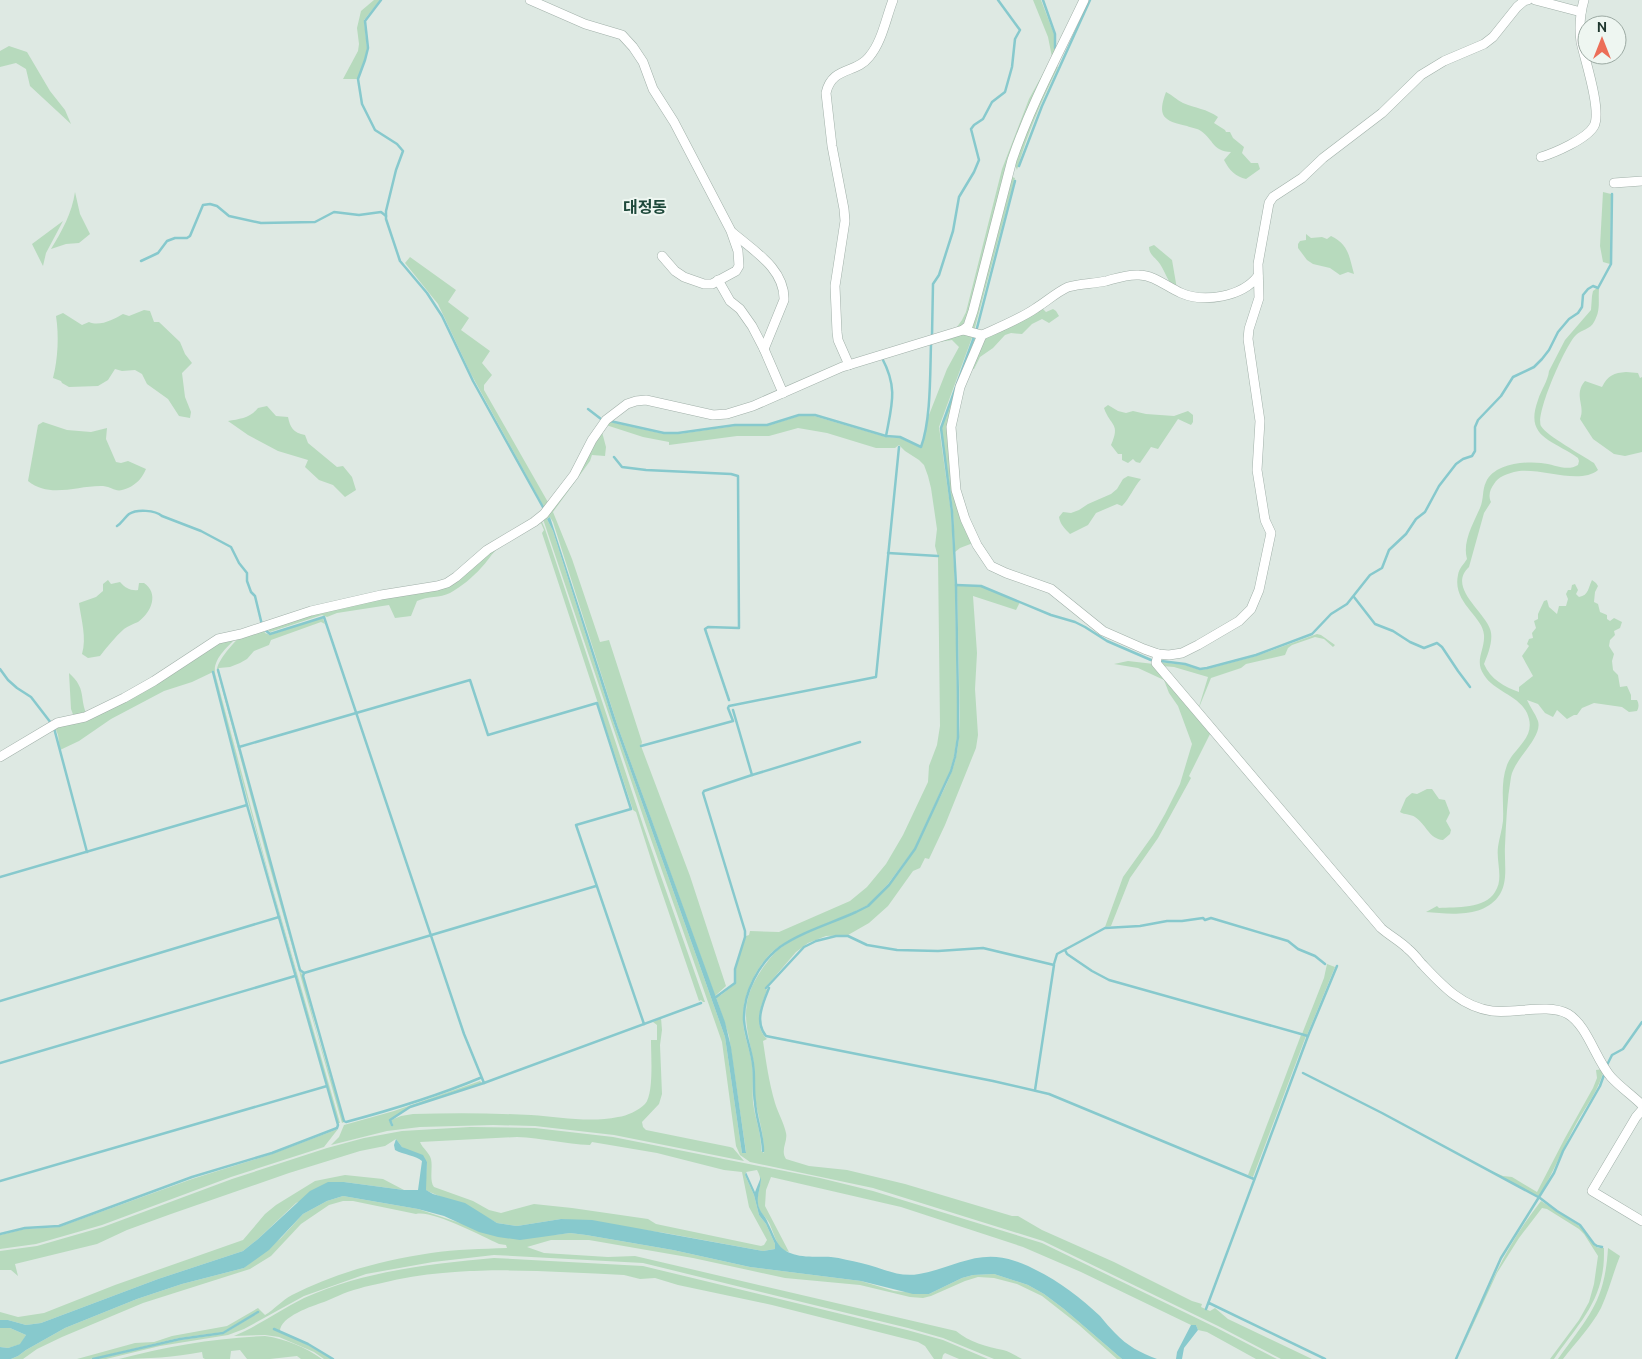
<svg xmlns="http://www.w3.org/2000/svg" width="1642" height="1359" font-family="Ubuntu,'Noto Sans KR',sans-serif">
<rect width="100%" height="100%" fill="#dee9e3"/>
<g fill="#b7dabd" fill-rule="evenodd">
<polygon points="374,0 380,0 364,20 367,48 365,60 358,79 343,79 358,51 359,44 357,28 361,11"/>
<polygon points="1033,0 1041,0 1054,34 1055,54 1033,100 966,322 954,331 962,320 966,312 1002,169 1029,99 1052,57 1048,37"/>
<polygon points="9,46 27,52 50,91 65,110 71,124 30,86 26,69 16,63 0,67 0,51"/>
<path d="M1055,65l3,2c-16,33 -31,67 -41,103l-2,-5 15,-45z"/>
<path d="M1166,92c6,3 11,8 17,11 12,5 24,6 35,14l-4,6 11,7 1,2h4l3,6 11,9 -2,6 9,10h7l2,6 -14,10c-10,-2 -17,-9 -22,-19l7,-8c-19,-1 -17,-12 -30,-21 -4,-3 -9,-3 -14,-5 -24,-5 -30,-10 -21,-34z"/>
<polygon points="1012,177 1015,178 974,331 971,328"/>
<path d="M75,192l5,22 10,20 -11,9 -13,1 -15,5c11,-18 21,-36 24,-57z"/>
<polygon points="1603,192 1611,194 1610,264 1603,262 1600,246"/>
<polygon points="63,221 46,253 43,266 32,244"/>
<path d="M1306,234l5,4 11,-1 5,2 4,-3c18,9 18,20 23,38l-6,-2 -8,3 -10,-7 -17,-4 -6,-4 -9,-12v-4l2,-3 6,-1z"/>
<path d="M1154,245l18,15 5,29c-9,-5 -11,-16 -17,-25 -4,-6 -11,-9 -11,-17z"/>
<polygon points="410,257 456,290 448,302 469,318 461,330 490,351 482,363 492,375 484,385 484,390 549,504 545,509 471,374 438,304 405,263"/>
<path d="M1597,288l2,1c-1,13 2,21 -5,33 -3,7 -13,8 -18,13 -10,9 -41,79 -35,91 6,10 41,29 53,37l4,7c-19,16 -60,-4 -84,2 -9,3 -15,4 -20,12 -4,5 -6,12 -3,18l-7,11 -15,54c-22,20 15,44 21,62 4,10 -2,25 -6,35 6,15 21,23 35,28v-5l14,-11 -11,-20 7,-10 -2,-2 2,-5 4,-1 -1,-5 4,-5 -2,-7 4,-2v-5l6,-13 3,-1 2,7 8,7 2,-8h7l2,-7 -2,-5 2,-4h3l1,-5 3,-1 3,6 -2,4 3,3c10,-2 9,-9 13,-17l4,3 2,3 -3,6 -1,10 4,2 2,8 7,3v4l3,2 4,-3 8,4 -2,6 -6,3 1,4 -5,5 -1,6 5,8 -2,7 1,9 5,5 2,12 7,-1 4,9v5h6c2,4 2,7 0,11l-8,1 -7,-5 -28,-4 -12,5 -5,7h-3l-7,4 -10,-9 -4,7 -8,-4 -7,-9 -11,-4c3,7 8,13 11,21 5,16 -24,38 -27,56 -4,23 -5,46 -6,69 -1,17 4,37 -7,51 -16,21 -49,17 -72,15l11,-6 2,2c17,-1 46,1 56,-16 9,-13 1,-30 3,-45 1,-8 4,-17 5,-26 1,-19 -3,-37 4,-56 6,-16 27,-26 22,-46 -5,-23 -34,-26 -45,-44 -10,-14 1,-25 0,-40 -1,-19 -32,-32 -26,-60 1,-7 6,-11 9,-16 -5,-17 7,-37 13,-51 4,-9 2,-18 6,-26 8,-18 38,-21 55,-19 13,1 26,9 37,2l1,-4 -1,-3c-25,-18 -54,-20 -40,-58 3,-10 10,-19 11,-29l16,-31 26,-30 1,-14 1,-5z"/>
<polygon points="1041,307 1046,312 1053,309 1056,311 1059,316 1049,323 1042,319 1032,324 1022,334 1011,333 1005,335 993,348 980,357 974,369 969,370 983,337"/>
<path d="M144,310l6,1 4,11h5l21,20 5,12 7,9 -10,10 3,24 6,15 -1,6 -11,-2 -11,-17 -21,-15 -5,-10 -7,-4 -13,1 -7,-2 -7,11 -10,6 -29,1 -7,-4 -1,-2 -8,-3c5,-20 6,-42 3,-62l7,-3 19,12 7,-3c11,5 25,-3 34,-8l6,2z"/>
<path d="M962,333l11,2 -34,92 12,85 4,73 2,118v34l-3,20 -4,14 -36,78 -26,35 -20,21 -12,6c-24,11 -50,20 -73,33 -23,13 -41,49 -40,75 0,15 7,30 9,45 2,13 0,26 1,38 2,17 9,32 8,49l3,2c0,-21 -7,-40 -10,-60 -1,-10 1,-20 0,-30 -8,-39 -16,-59 8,-94 5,-7 11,-15 17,-20 27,-20 61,-27 89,-43 28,-23 44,-51 59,-83 10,-21 24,-43 29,-66 6,-27 3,-56 3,-83 -1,-30 -1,-59 -2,-88h24l39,16 -4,8 -43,-14 4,57 -2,36 3,46 -2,13 -31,77 -16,34 -4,-1 -5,10 -7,3 -25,35 -19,17 -21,12 -22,1 -18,7 -12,9 -31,36 2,2c-6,15 -14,36 0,49l-4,2c3,21 6,41 12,62 3,10 9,20 11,30 2,9 -6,17 0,26l23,7 38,4 58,14 107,32h6l24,14 72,32 78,39 10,3 -1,3 9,4 5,-3 13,11 84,40h-31l-63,-33 -175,-85 -170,-53 -123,-26 -10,-7 -4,-9 -14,-104 -75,-214 -104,-309 63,-98 58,13h14l57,-8h32l32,-10h15l72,21 14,1 21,10 4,-14 2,-14 20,-51 12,-22 -7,-7 -20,3zM606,425l37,12 26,5v3l68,-9h32l29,-8 29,5 49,15h19l4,-3 6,6 14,9 5,5 4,11 3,12 6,41 -2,17 3,11 2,169 -3,19 -8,21 -1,16 -25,53 -17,29 -19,23 -17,14 -71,31 -29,-1 -1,4 -3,1 -11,34v14l-14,11 -5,2 13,39 17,116 -4,1 -2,-13 -15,-103 -113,-319 -59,-187 -6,-12 3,-2 3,5 65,205 97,269 11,-10 -36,-110 -49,-130 1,-4 -33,-102 -9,2 -28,-83 -19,-47 37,-51 2,-6 13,1 1,-9 -4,-15z"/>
<polygon points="975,337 977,338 949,441 973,543 960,548 955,552 953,511 941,427"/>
<path d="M1626,372l12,1 2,5 2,-1v75l-17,4 -11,-2 -21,-15 -13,-20c6,-13 -7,-24 5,-38l17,6c6,-12 12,-14 24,-15z"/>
<path d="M1108,405l10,6 8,2 7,-2 13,3 28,2 14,-5 5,4v7l-2,3 -13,-6 -20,30 -7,-2 -11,16 -4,-1 -3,-3 -5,4 -6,-3v-6h-4l-7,-9c10,-22 -1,-19 -7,-37z"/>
<path d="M267,406l9,10 12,1c2,10 5,16 17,18l3,8 29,24 6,-1 9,11 4,13 -11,7 -12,-12 -14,-5 -14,-13 3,-7 -30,-9 -30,-16 -20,-14c12,-2 22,-3 30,-13z"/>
<path d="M43,422l24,8 24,2 16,-4 -1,11 10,23 5,1 7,-2 18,8c-4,9 -9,15 -18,19 -13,6 -14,-1 -25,-2 -25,-1 -53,13 -75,-5l10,-56z"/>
<path d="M1128,476l13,3c-8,9 -11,19 -19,27l-5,-2 -21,9 -8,12 -18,9c-5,-5 -10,-10 -11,-17l4,-5 8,1 8,-3 9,-6 23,-10 6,-5 6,-10z"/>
<path d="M539,521l3,1 3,7 99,299 61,174h-2l-2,-2 -2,1 -43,-126 -20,-63 -3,-2 -91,-277 2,-3 -3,-7 -45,25v2c-6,6 -9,12 -15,18 -8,9 -20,19 -31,25 -10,5 -22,3 -33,8l-6,15 -16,2 -6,-13 -52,8 -10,4 -5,-2 -52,17 -4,-4 46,-15 28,-7 107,-21 14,-9 27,-26z"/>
<path d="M108,580l3,4 9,-2c5,6 11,9 18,8l1,-7h5c15,10 8,29 -6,39 -5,2 -10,4 -14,7 -9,8 -17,18 -24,27l-12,2 -6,-4c5,-16 -1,-35 -3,-51l17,-6 7,-6v-7z"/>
<path d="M319,619h4l2,5 -4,-2 -50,18 -2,5 -15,6 -7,8 -7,4 -10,4 -11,1 -1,2 81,300 3,4 15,59 27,89 -2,1 -76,-269 -49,-184c0,-9 18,-30 26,-35 6,-3 14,-4 20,-6l2,4 5,2z"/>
<polygon points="1317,634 1321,635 1335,645 1333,647 1324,639 1315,637 1292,645 1288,648 1285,655 1246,664 1241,668 1211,678 1198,710 1208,677 1174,667 1162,666 1160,662 1185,665 1200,670 1207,669 1256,656"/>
<path d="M238,636c-10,11 -25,22 -23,37l55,206 70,244h-2c-42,-151 -85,-300 -125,-451l-21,10 -28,9 -53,28 -32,22 -19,9 -2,-15 -3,-8 33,-8 121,-73z"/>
<polygon points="1128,661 1154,664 1211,732 1189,776 1191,778 1158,838 1130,878 1111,926 1105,927 1123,877 1153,835 1165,814 1180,784 1192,744 1178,706 1169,693 1164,680 1138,668 1114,664"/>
<path d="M69,673c18,16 10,25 18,42l-13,2 -3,-8z"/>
<path d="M1427,789h5l7,10 6,1 5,13 -4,8 5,9 -1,4 -7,6c-14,-1 -17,-16 -28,-23 -4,-3 -10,-2 -15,-5l6,-14 6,-5 5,1z"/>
<polygon points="1327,964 1335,967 1307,1035 1302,1034 1324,978"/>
<path d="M661,1018l1,12 -2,15 2,49 -3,10 -17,18 1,5 3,3 84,17 3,1 11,13 -130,-26 -79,-9 -42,-1 -73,2 -33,4 -56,14 8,-8 5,-12 50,-14 86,-30 2,2 -72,24 -21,13 2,5 2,-1 -2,-4 10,-4 12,-2c39,-1 78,-1 118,1 28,2 59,8 87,2 9,-1 21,-7 27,-13 9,-10 6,-49 6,-64h6v-15l-4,-3z"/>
<polygon points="1301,1035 1306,1036 1253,1177 1248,1175"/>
<path d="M1604,1069c-5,21 -18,37 -28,55 -13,24 -23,49 -37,73l-55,-29 19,8 9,1 25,15 28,-54 28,-50 4,-10 -1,-8z"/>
<path d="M470,1127l65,1 78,9 207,41 53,13 169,52 175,85 60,31h-21l-49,-27 -9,-2 -2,-5h-5l-110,-53 -58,-25 -122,-40 -130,-30 -5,13 -1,16 24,46c-2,-1 -5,-1 -7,-3 -7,-6 -9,-20 -14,-28 -4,-6 -9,-9 -10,-17 -2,-14 7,-20 -1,-34l-11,2 -1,3 9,20 5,20 7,9 9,20v5l-12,2 -98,-18 -104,-14 -44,7 -20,-3 -16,-9 -56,-24 2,-28 -25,-15 -6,-8 -11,7 -25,5 -71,22 -118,41 -44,16 -30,14 -82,20 3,12 -7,-6h-11v-19l37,-5 66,-19 129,-48 95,-31 37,-10 38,-7zM517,1137c25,1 48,7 73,8l2,-3 65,11 67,17 18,2 7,35 18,33 -3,5 -3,1 -105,-22 -8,-5 -76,-11 -38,-4 -33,9 -12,-3 -16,-9 -39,-14c-5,-7 -1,-19 -3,-28 -2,-7 -8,-10 -11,-17z"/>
<polygon points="338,1129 324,1147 231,1177 102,1225 36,1244 0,1249 0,1235 25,1229 59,1227 192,1179 272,1154"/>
<polygon points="345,1175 383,1179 404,1190 344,1182 296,1203 258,1239 243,1251 158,1279 41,1323 26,1325 8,1320 0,1320 0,1312 18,1317 44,1313 115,1285 243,1240 265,1214 276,1205 315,1181"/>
<path d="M343,1196l75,13 42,14 94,12 16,-2 16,2 87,15 77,17 111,14 33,10 35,3 33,-16 11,-3 21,-1 34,11 16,9 20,15 58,50h-5l-38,-34 -37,-29 -25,-12 -23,-6 -16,-1 -13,4 -34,15 -8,2 -13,-1 -50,-12 -75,-7 -92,-20 -104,-18h-38l-24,7 17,6 64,4 27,-1 321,75c13,11 31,16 47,19 6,1 13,6 19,9h-28l-51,-21 -35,-10 -265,-65 -149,-8 -61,7 -67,12 -62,22 -60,33 -16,6 -68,11 -54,13h-10l84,-19 43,-6 35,-21 -1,-1 -34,20 -44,6 -89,21h-13l58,-16 19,-1 18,-6 55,-10 31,-18 7,7c10,-6 16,-14 27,-20 43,-22 91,-35 139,-42 25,-4 51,-4 76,-5l-1,-3 -7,-1c-18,-8 -66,-34 -83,-30l-63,-13h-10l-14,4 -28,19 -30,32 -21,13 -107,34 -81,34 -25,12 -14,10h-12l7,-3 8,-6 39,-22 72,-29 45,-15 62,-16 37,-30 22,-24 24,-13z"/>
<path d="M1541,1201l40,26 14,19 3,2h6c0,9 0,18 -2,27 -6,34 -30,57 -48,84h-4l29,-39 10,-18 5,-18 4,-28 -14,-22 -5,-5 -32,-20 -5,-1 -23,30 -22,35 -36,78c24,-55 42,-102 80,-150z"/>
<path d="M1608,1248l12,8c-7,17 -11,35 -19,52 -10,19 -25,34 -38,51h-5c30,-42 47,-57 50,-111z"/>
<path d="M494,1258l149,8 264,64 36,10 45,19h-29l-14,-6 -2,2 -1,4h-8l-9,-13 -7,-4 -146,-37 -94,-20 -23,-7 -15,1 -16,-4c-81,-4 -164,-11 -242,8 -15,3 -31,7 -44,13 -5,2 -9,4 -14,6 -12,4 -45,15 -44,30l-6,-3 34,16 24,14h-8l-10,-7 -35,-15 -14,-2 -31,1c24,-10 46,-26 70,-38 60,-27 126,-34 190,-40z"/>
<polygon points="0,1328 10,1328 26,1335 21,1344 8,1348 0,1347"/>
<path d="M265,1336c21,3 40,11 57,23h-21l-4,-3 -27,3h-23l-7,-9 -9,1 -1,8h-25l-2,-1 -1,-6c-28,5 -54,7 -83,7 49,-13 96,-21 146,-23z"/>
</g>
<g fill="#87c9cd">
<polygon points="550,517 618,727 725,1022 731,1047 746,1153 742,1153 740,1140 725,1037 612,718 553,531 547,519"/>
<path d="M396,1139l6,8 21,8 4,7 -1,28 7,4 32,9 32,20 20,3 44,-7 31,1 171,31 12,-2v-5l-9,-20 -7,-9 -5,-20 -9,-20 1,-3 9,20 6,-15c0,10 -4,17 -3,26 1,9 7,12 10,20 4,7 8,21 15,26 13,10 32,7 48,8 10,1 20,4 30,6 20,4 36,15 58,11 35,-6 59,-26 96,-13 31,11 61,32 85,55 5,6 10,12 15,17 12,13 26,20 42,26h-35l-58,-50 -20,-15 -16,-9 -34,-11 -21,1 -11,3 -33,16h-16l-52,-13 -111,-14 -77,-17 -87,-15 -16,-2 -50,7 -22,-3 -19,-5 -35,-16 -26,-7 -75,-13 -16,5 -24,13 -34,36 -25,18 -62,16 -45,15 -72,29 -39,22 -8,6 -7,3h-11v-12l8,1 12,-4 6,-9 -16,-7h-10v-8h8l18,5 15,-2 117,-44 85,-28 15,-12 52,-48 18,-9h16l60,8h14l4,-29c-7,-6 -18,-6 -27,-11l-1,-5z"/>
<polygon points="1191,1325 1196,1325 1198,1330 1184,1348 1182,1359 1176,1359 1177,1352"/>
</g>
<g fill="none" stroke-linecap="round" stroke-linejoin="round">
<g stroke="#87c9cd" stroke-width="2.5">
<polyline points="381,0 365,21 368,48 365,60 358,79 362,104 375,130 397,144 403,151 396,170 386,211 386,219 400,261 427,293 442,316 473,381 544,509"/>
<polyline points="1043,0 1055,34 1055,48"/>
<polyline points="1019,166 1042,106 1090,0"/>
<polyline points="141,261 158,253 167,241 175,238 187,238 190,236 203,205 210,204 217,206 229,216 261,223 315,222 334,212 359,215 381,212 386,216"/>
<polyline points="977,328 1015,181"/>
<polyline points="932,336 933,284 939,275 953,231 959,197 974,172 979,160 971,129 974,125 983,119 992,102 1005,92 1012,67 1015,39 1020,30 998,0"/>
<path d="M882,358c16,30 10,46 4,78"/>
<polyline points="588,409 601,419"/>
<path d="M610,421l54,12h14l57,-8h32l32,-10h16l71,21 14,1 21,10c10,-27 9,-73 10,-103"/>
<polyline points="614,457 622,467 646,470 731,474 738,476 739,628 708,627 705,629 729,700"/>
<path d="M117,526c5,-3 7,-8 12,-12 8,-5 26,-4 33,2l39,15 30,16 8,16 8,10v8l4,11 4,4 7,29"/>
<polyline points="888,553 938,556"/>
<polyline points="956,585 981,586 1051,615 1075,622 1085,627 1107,641 1151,660"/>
<polyline points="1354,597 1375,624 1393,631 1410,642 1424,648 1437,643 1442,647 1458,671 1470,687"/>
<polyline points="264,629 270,634 324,617 464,1034 484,1083"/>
<polyline points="1161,661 1185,664 1200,669 1207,668 1256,655 1312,634 1331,614 1347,604 1370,575 1382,568 1389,550 1406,534 1416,519 1425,512 1439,486 1456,464 1463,459 1472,456 1475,451 1475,427 1478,420 1501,396 1513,377 1534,367 1542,359 1549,350 1558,332 1569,319 1578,313 1582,307 1583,295 1588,289 1593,286 1598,288 1611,264 1612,194"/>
<polyline points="0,669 8,680 17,688 31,697 51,723"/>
<path d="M218,670l82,300 4,3 -1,3 41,145 2,1c45,-12 91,-26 134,-44"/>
<polyline points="54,728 87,852"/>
<polyline points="641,746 733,721 728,708 729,706 876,677 899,447"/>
<polyline points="239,747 470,680 488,735 597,703 631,809 576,825 644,1024"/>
<polyline points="752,775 860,742"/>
<polyline points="0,877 247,805"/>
<polyline points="1065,950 1067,954 1092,971 1109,980 1308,1036"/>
<polyline points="1054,964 1057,954 1105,928 1140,926 1167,921 1182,921 1203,918 1205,920 1211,918 1288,941 1298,949 1315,956 1325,964"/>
<polyline points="304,973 596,886"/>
<polyline points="766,988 804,947 816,941 836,936 848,936 867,945 897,950 938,951 983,948 1054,965 1035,1090"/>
<path d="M769,988c-6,15 -15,34 -3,48l227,45 56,13 205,85"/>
<polyline points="716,997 735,983 735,969 745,937 745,931 703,793 704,791 752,775 733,710"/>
<polyline points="0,1001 279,917"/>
<polyline points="0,1063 295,976"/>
<polyline points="1606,1067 1612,1055 1623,1049 1642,1022"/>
<polyline points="1303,1073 1382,1113 1540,1198 1557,1211 1580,1225 1594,1244 1597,1246 1602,1247"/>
<polyline points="392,1125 390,1120 410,1107 484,1083 701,1003"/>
<path d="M763,1151c0,-17 -7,-32 -8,-49 -2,-12 0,-25 -2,-38 -2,-15 -8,-29 -9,-44 -1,-27 15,-57 36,-73 21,-15 52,-24 76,-35l12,-6 21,-21 26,-36 36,-78 4,-14 3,-20v-34l-2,-118 -4,-73 -11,-84 33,-91"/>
<polyline points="0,1181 327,1086"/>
<polyline points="0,1234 25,1228 59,1226 192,1177 272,1153 337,1128 338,1125 327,1086 247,805 213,672"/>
<polyline points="1209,1303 1325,1359"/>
<polyline points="1206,1309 1308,1036 1337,966"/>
<polyline points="274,1329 308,1344 333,1359"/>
<polyline points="93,1359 180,1339 223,1333 258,1312"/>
<polyline points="1456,1359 1501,1258 1554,1173 1563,1151 1600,1086 1605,1072"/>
</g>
<g stroke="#a1b0a9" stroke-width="10">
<g id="minor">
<polyline points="530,0 585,24 622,35 633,47 643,62 653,89 674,122 731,231 738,251 739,266 736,271 712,284 704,284 684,277 675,271 662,256"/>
<polyline points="1535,0 1581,12"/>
<path d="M1541,157c13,-4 46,-18 53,-31 8,-15 -9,-66 -13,-84 -2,-14 -1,-28 3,-42"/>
<polyline points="1614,183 1642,181"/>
<path d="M733,233c21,18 52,36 51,67l-20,49"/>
<polyline points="718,280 730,301 740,309 752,326 764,349 783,393"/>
<path d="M963,330l19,5c18,-8 38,-16 54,-27 11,-7 21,-16 32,-21 13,-4 25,-3 38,-6 11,-3 22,-7 33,-6 15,0 28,12 42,18 23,10 61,4 77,-17"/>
<polyline points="982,335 960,387 951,427 956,490 965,519 977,545 991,566 1006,573 1051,589 1103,631 1144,649 1158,654 1169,655 1182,653 1198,645 1239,621 1251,609 1259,590 1271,533 1265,520 1257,470 1260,421 1248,339 1249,329 1259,298 1258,264 1269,203 1273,197 1302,178 1323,158 1382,113 1421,75 1444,61 1484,44 1493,37 1517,7 1524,1 1528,0"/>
<path d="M849,365l-11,-25 -1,-8 -2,-46 10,-65 -1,-12 -12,-63 -6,-53c6,-27 30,-19 43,-36 13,-15 17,-39 24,-57"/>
<path d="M1158,654l-2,9 225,265c9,8 19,13 27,21 5,4 9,9 13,14 20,21 40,44 71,48 23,3 56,-8 76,3 19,11 28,46 43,63 9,10 21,18 31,28"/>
<path d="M0,757l57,-34 28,-6 39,-19 30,-17 64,-42 23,-5 70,-23 70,-16 56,-9 10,-3 9,-6 31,-27 47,-28 10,-8 30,-39 18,-35 14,-20 21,-16 9,-3 10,-1 67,15 14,-1 26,-8 89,-39 121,-37 5,-4 5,-15 39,-151c19,-56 47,-107 72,-160"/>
<polyline points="1642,1110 1636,1117 1592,1191 1642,1221"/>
</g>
</g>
<use href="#minor" stroke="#fff" stroke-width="9"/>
</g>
<g text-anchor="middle" stroke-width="4" stroke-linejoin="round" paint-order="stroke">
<g font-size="16" font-weight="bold" fill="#1d483a" stroke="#eef6f1">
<text x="645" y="213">대정동</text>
</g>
</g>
<g transform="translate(1602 40)"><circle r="24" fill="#eef6f1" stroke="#9caaa3"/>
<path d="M0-4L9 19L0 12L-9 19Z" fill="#ec6e58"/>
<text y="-8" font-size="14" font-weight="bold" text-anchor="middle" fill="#20372f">N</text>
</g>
</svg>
